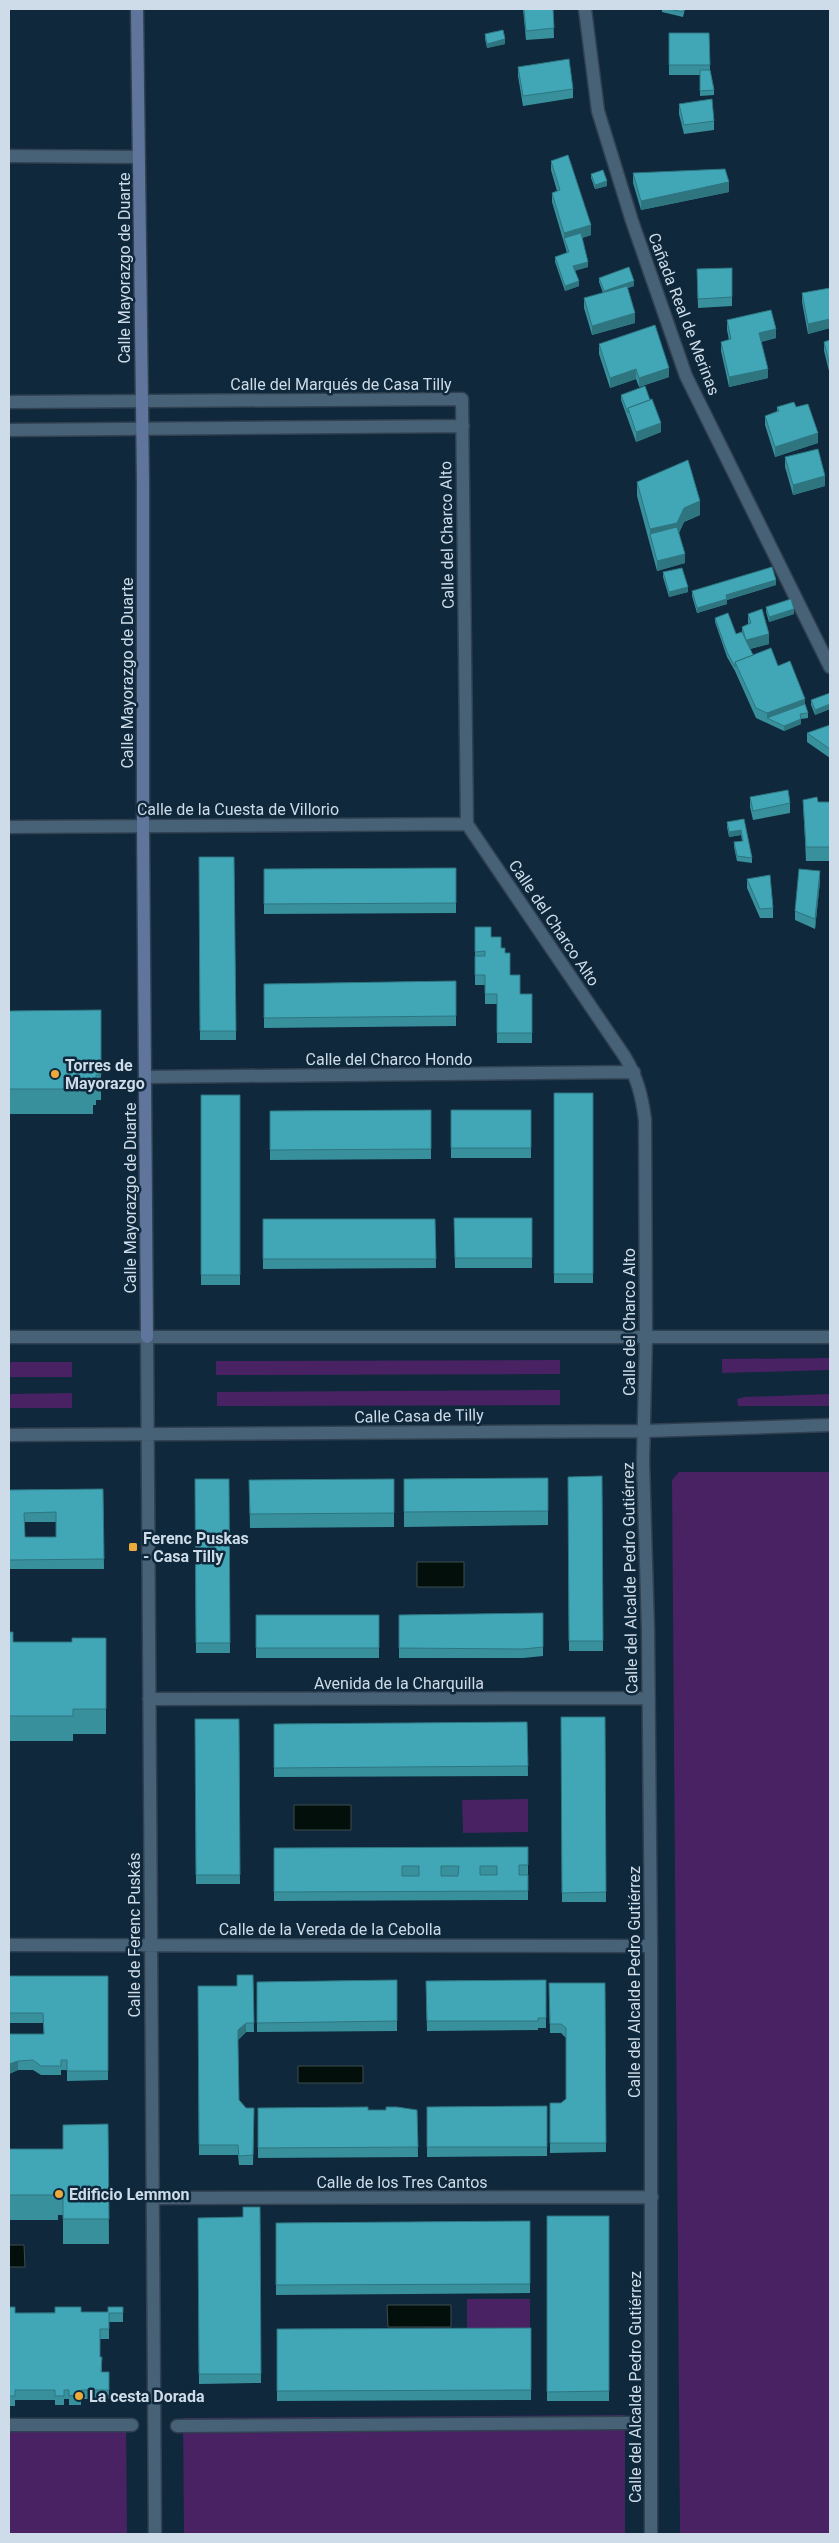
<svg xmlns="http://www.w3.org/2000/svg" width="839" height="2543" viewBox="0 0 839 2543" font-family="Roboto,sans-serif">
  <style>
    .green { fill: #492263 }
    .water { fill: #020f0b; stroke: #3f4c4d }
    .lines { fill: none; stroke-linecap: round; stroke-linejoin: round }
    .street-casing { stroke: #314151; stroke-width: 15 }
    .secondary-casing { stroke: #314151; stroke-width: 15 }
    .street { stroke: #476176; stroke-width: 12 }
    .secondary { stroke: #5f759c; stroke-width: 12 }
    .wall { fill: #38909d; fill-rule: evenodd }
    .shaded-wall { fill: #2e7580 }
    .building { fill: #41a7b7; stroke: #2e7580; fill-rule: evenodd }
    .poi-dot { fill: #ebaa39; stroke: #0f283b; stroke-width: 2 }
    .labels { text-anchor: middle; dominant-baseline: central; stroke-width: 5; stroke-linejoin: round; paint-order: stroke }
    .street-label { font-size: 16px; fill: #cddce8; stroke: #0f283b }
    .poi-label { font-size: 16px; font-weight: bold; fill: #cddce8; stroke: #0f283b; text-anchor: start }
  </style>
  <rect width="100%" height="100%" fill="#0f283b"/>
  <path class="green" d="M830 1358V1370L722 1373V1359Z
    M560 1360V1374L216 1375V1361Z
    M9 1362H72V1377H9Z
    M560 1390V1405L217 1406V1392Z
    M72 1393V1408H9V1394Z
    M830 1394V1406H738L737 1399 745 1397Z
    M679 1472H830V2534H680L672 1480Z
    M528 1799V1832L463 1833 462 1800Z
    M467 2299H530V2331H467Z
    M625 2415V2534H184L183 2418Z
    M9 2418H126L127 2534H9Z"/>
  <path class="water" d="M417 1562H464V1587H417Z
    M294 1805H351V1830H294Z
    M298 2066H363V2083H298Z
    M9 2245H24L25 2267H9Z
    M387 2305H451V2327H388Z"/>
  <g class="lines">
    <g class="street-casing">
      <path id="street" d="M585 9 598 111 632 221 686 376 830 667
        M9 156 139 157
        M9 402 462 399 467 824 625 1057C637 1077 642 1096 645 1120L646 1337 643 1461 648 1630 651 1946V2534
        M9 430 463 426
        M9 827 467 824
        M145 1077 634 1072
        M9 1337H830
        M147 1337 155 2534
        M9 1435 645 1431 830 1425
        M149 1699 649 1698
        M9 1945 651 1946
        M152 2198 652 2197
        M9 2425H132
        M177 2426 630 2423"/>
    </g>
    <g class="secondary-casing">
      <path id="secondary" d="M137 9 143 483V826L147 1337"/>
    </g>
    <use href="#street" class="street"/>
    <use href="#secondary" class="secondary"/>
  </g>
  <path class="wall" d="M523 9H553L554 38 526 40Z
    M662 9H685L683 17 662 12Z
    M669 33H709L710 70 714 90V95L700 96V75H669Z
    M485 34 505 44 487 48 485 39Z
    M518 67 573 89V98L523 106 518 76Z
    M679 104 714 121V130L684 134 679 114Z
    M551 161 591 235 582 238 588 267 574 271 579 286 565 291 555 262V257L567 253 552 202V193L557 191 551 170Z
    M633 173 729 192 641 210 633 183Z
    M591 174 607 186 595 189 591 178Z
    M732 268V306L698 308 697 269Z
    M599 278 634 286 627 288 635 323 592 335 584 308V298L603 293 599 282Z
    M830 288V328L808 334 802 302V293Z
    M727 320 776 338 761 342 768 378 729 387 721 351V342L729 340 727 330Z
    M830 340V375L824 351V342Z
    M599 344 669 377 639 387 636 379 610 388 599 354Z
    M621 395 650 400 661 432 636 442 621 400Z
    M777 407H796L818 443 775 457 765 425V416L777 411Z
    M785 457 825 486 793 495 785 467Z
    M637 482 700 515 684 522 679 533 685 563 657 571 637 496Z
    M829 521H830V535L829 531Z
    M663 572 688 592 669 597 663 577Z
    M776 585 727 600V604L697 613 692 596V591Z
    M766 607 794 614 769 622 766 612Z
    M748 614 769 644 750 649 753 655 778 666 805 704 808 713V718L801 719V724L784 731 756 718 735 671 727 657 715 622V618L736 634 742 632V627L748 624Z
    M830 693V709L815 715 811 705V700Z
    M830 725V758L807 742V733Z
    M750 797 790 803V813L753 820 750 807Z
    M803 800 818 802H830V861H806Z
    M744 819 752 858V863L737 861 734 847V842L742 841 741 835 729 837 727 827V822Z
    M199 857H234L236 1040H200Z
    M456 868V913L264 914V869Z
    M747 879 773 908V918H760L747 888Z
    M820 881 815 929 795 920V911Z
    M475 927 491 937 505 953 510 975 520 994H532V1043H497V1004H485V985H475Z
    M456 981V1026L264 1028V984Z
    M101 1010V1100H96V1105H93V1114H9V1011Z
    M554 1093H593V1283H554Z
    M201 1095H240V1285H201Z
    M431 1110V1159L270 1160V1111Z
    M451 1110H531V1158H451Z
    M454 1218H532V1268H455Z
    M263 1219H435L436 1268 263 1269Z
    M602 1476 603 1651H569L568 1477Z
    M548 1478V1525L404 1527V1479Z
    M195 1479H229L230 1653H196Z
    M394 1479V1527L250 1528 249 1480Z
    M103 1489 104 1569H9V1490ZM25 1522H56V1537H25Z
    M543 1613V1656L523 1658H399V1615Z
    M256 1615H379V1658H256Z
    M9 1632 13 1642H72L106 1638V1734H73V1741H9Z
    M561 1717H605L606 1902H562Z
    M195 1719H239L240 1884H196Z
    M527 1722 528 1776 274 1777V1724Z
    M528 1847V1900L274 1901V1848Z
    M253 1975 254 2032H246L238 2040 239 2100 246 2108H254L253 2165H239L238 2155H199L198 1986H237Z
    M9 1976H108V2080L67 2081V2070H61V2075H41L33 2070H18L9 2074V2034H44L43 2023H9Z
    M397 1980V2031L257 2032V1982Z
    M546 1980V2028H538V2030L427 2031 426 1981Z
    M549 1983H605L606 2152 550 2153V2103H561L566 2099V2038L561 2033H550Z
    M547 2106V2156L427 2157V2107Z
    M258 2108 368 2110H417L418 2157 258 2158Z
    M108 2124 109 2244H63V2215H58V2220H9V2149H63Z
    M260 2207 261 2383 199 2384 198 2218 243 2217Z
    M547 2216H609V2401H547Z
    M530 2221V2293L276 2295V2223Z
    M9 2307 15 2313 108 2312 123 2307V2322H109V2339H100V2357L102 2366V2372H109V2399H81V2405H69V2399H64V2405H55V2400H15V2406H9Z
    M531 2328V2400L277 2401V2329Z"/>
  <path class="shaded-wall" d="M505 39V44L487 48V44Z
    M607 181V186L595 189V185Z
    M729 182V192L641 210V201Z
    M591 225V235L566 243 564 238V233Z
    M588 262V267L573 271V266Z
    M579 281V286L565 291V286Z
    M634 281V286L604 296V291Z
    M635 313V323L592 335V326Z
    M830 319V328L808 334V324Z
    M776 329V338L759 342V333Z
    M669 368V377L639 387V378Z
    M636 369V379L610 388V378Z
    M768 369V378L729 387V377Z
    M661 423V432L636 442V432Z
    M818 433V443L775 457V447Z
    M825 476V486L793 495V485Z
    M700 501V515L684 522 677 537 650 534V529L684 508Z
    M685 554V563L657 571V561Z
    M776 580V585L727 600V604L697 613V608L726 595Z
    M688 587V592L669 597V592Z
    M794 609V614L769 622V617Z
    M769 634V644L746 650V640Z
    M805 699V709L767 718V723V713Z
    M830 704V709L815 715V710Z
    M801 719V724L784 731V726Z
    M741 830V835L729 837V832Z
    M820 871V881L815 929V919Z
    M246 2023V2032L238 2040V2030Z
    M18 2061V2070L9 2074V2064Z"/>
  <path class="building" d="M524 9H553L554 28 526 31Z
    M669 9H683V12Z
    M503 30 505 39 487 44 485 34Z
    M669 33H709L710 65H669Z
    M569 59 573 89 523 96 518 67Z
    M700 70H710L714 90 700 91Z
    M712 99 714 121 684 125 679 104Z
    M568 155 591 225 564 233 552 193 560 190 551 161Z
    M725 169 729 182 641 201 633 173Z
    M603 170 607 181 595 185 591 174Z
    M581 233 588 262 573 266 579 281 565 286 555 257 569 252 564 238Z
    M629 267 634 281 604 291 599 278Z
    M732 268V297L698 299 697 269Z
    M627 286 635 313 592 326 584 298Z
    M830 288V319L808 324 802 293Z
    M771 310 776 329 759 333 768 369 729 377 721 342 731 339 727 320Z
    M655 325 669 368 639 378 636 369 610 378 599 344Z
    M830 340V366L824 342Z
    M645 386 650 400 628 408V413L621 395Z
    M652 399 661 423 636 432 628 408Z
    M794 402 796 407 808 404 818 433 775 447 765 416 779 411 777 407Z
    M818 449 825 476 793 485 785 457Z
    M688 460 700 501 684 508 677 523 650 529 637 482Z
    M677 527 685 554 657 561 650 534Z
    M772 567 776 580 726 595 727 599 697 608 692 591Z
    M682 568 688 587 669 592 663 572Z
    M791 599 794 609 769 617 766 607Z
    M762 609 769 634 746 640 742 627 751 623 748 614Z
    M728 613 736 634 742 632 753 655 735 662V667L727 652 715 618Z
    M771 648 778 666 790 661 805 699 767 713 756 708 735 662Z
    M830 693V704L815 710 811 700Z
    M805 704 808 713 800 714 801 719 784 726 767 718Z
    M830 725V749L807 733Z
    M788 790 790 803 753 811 750 797Z
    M817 797 818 802H830V847H806L803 800Z
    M744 819 752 858 737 856 734 842 743 841 741 830 729 832 727 822Z
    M199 857H234L236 1031H200Z
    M456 868V903L264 904V869Z
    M799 869 820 871 815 919 795 911Z
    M770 875 773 908 760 909 747 879Z
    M475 927H491V937H501V948H505V953H510V975H520V994H532V1033H497V994H485V975H475V956H485V951L475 952Z
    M456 981V1016L264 1018V984Z
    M101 1010V1075H96V1080H92L93 1089H9V1011Z
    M554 1093H593V1274H554Z
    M201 1095H240V1275H201Z
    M431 1110V1149L270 1150V1111Z
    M451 1110H531V1148H451Z
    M454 1218H532V1258H455Z
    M263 1219H435L436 1259H263Z
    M602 1476 603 1641H569L568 1477Z
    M548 1478V1511L404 1512V1479Z
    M195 1479H229L230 1643H196Z
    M394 1479V1513L250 1514 249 1480Z
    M103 1489 104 1559 9 1560V1490ZM56 1512V1537H25L24 1513Z
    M543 1613V1647L523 1649 399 1648V1615Z
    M256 1615H379V1648H256Z
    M9 1632H13V1642H72V1638H106V1709H73V1716H9Z
    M561 1717H605L606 1892 562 1893Z
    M195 1719H239L240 1875H196Z
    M527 1722 528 1766 274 1768V1724Z
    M528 1847V1865H519V1875H528V1891L274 1892V1848ZM402 1866H419V1876H402ZM441 1866H459L458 1876H441ZM480 1866H497V1875H480Z
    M237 1975H253L254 2023H246L238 2030V2045L239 2100 246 2108H254L253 2155 239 2156 238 2145H199L198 1986H237Z
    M9 1976H108V2071H67V2060H61V2066H41L33 2060 18 2061 9 2064V2034H44L43 2013H9Z
    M397 1980V2021L257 2023V1982Z
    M546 1980V2018H538V2021H427L426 1981Z
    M549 1983H605L606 2143H550V2103H561L566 2099V2028L561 2024H550Z
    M547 2106V2147H427V2107Z
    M368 2107V2110H386V2107H397L417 2110 418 2147 258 2148V2108Z
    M108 2124 109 2219H63V2190H58V2195H9V2149H63V2125Z
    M243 2207H260L261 2374H199L198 2218 243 2217Z
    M547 2216H609V2391L547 2392Z
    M530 2221V2284L276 2285V2223Z
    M9 2307H15V2313H55V2307H81V2312H108V2307H123V2313H109V2329H100V2357H102L101 2372H109V2390H81V2395L69 2396V2390H64V2396H55V2390H15V2396H9Z
    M531 2328V2390L277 2391V2329Z"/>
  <g class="poi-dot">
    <circle cx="55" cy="1074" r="5"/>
    <rect x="128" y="1542" width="10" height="10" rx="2.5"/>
    <circle cx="59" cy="2194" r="5"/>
    <circle cx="79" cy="2396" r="5"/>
  </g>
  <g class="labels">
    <g class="street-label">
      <text transform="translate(124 268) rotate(-90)">Calle Mayorazgo de Duarte</text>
      <text transform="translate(684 314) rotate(69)">Cañada Real de Merinas</text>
      <text x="341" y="384">Calle del Marqués de Casa Tilly</text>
      <text transform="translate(447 535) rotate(-91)">Calle del Charco Alto</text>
      <text transform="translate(127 673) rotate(-90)">Calle Mayorazgo de Duarte</text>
      <text x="238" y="809">Calle de la Cuesta de Villorio</text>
      <text transform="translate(554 923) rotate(56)">Calle del Charco Alto</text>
      <text x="389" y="1059">Calle del Charco Hondo</text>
      <text transform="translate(130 1198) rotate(-90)">Calle Mayorazgo de Duarte</text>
      <text transform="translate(629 1322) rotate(-90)">Calle del Charco Alto</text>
      <text transform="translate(419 1416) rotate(-1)">Calle Casa de Tilly</text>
      <text transform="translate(630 1578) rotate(-91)">Calle del Alcalde Pedro Gutiérrez</text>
      <text x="399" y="1683">Avenida de la Charquilla</text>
      <text x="330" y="1929">Calle de la Vereda de la Cebolla</text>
      <text transform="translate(134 1935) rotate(-90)">Calle de Ferenc Puskás</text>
      <text transform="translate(634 1982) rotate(-90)">Calle del Alcalde Pedro Gutiérrez</text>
      <text x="402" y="2182">Calle de los Tres Cantos</text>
      <text transform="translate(635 2387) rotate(-90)">Calle del Alcalde Pedro Gutiérrez</text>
    </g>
    <g class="poi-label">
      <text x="65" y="1065">Torres de<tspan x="65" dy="18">Mayorazgo</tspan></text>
      <text x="143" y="1538">Ferenc Puskas<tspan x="143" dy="18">- Casa Tilly</tspan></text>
      <text x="69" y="2194">Edificio Lemmon</text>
      <text x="89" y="2396">La cesta Dorada</text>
    </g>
  </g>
  <rect width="839" height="2543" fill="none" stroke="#cddce8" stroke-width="20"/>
</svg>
